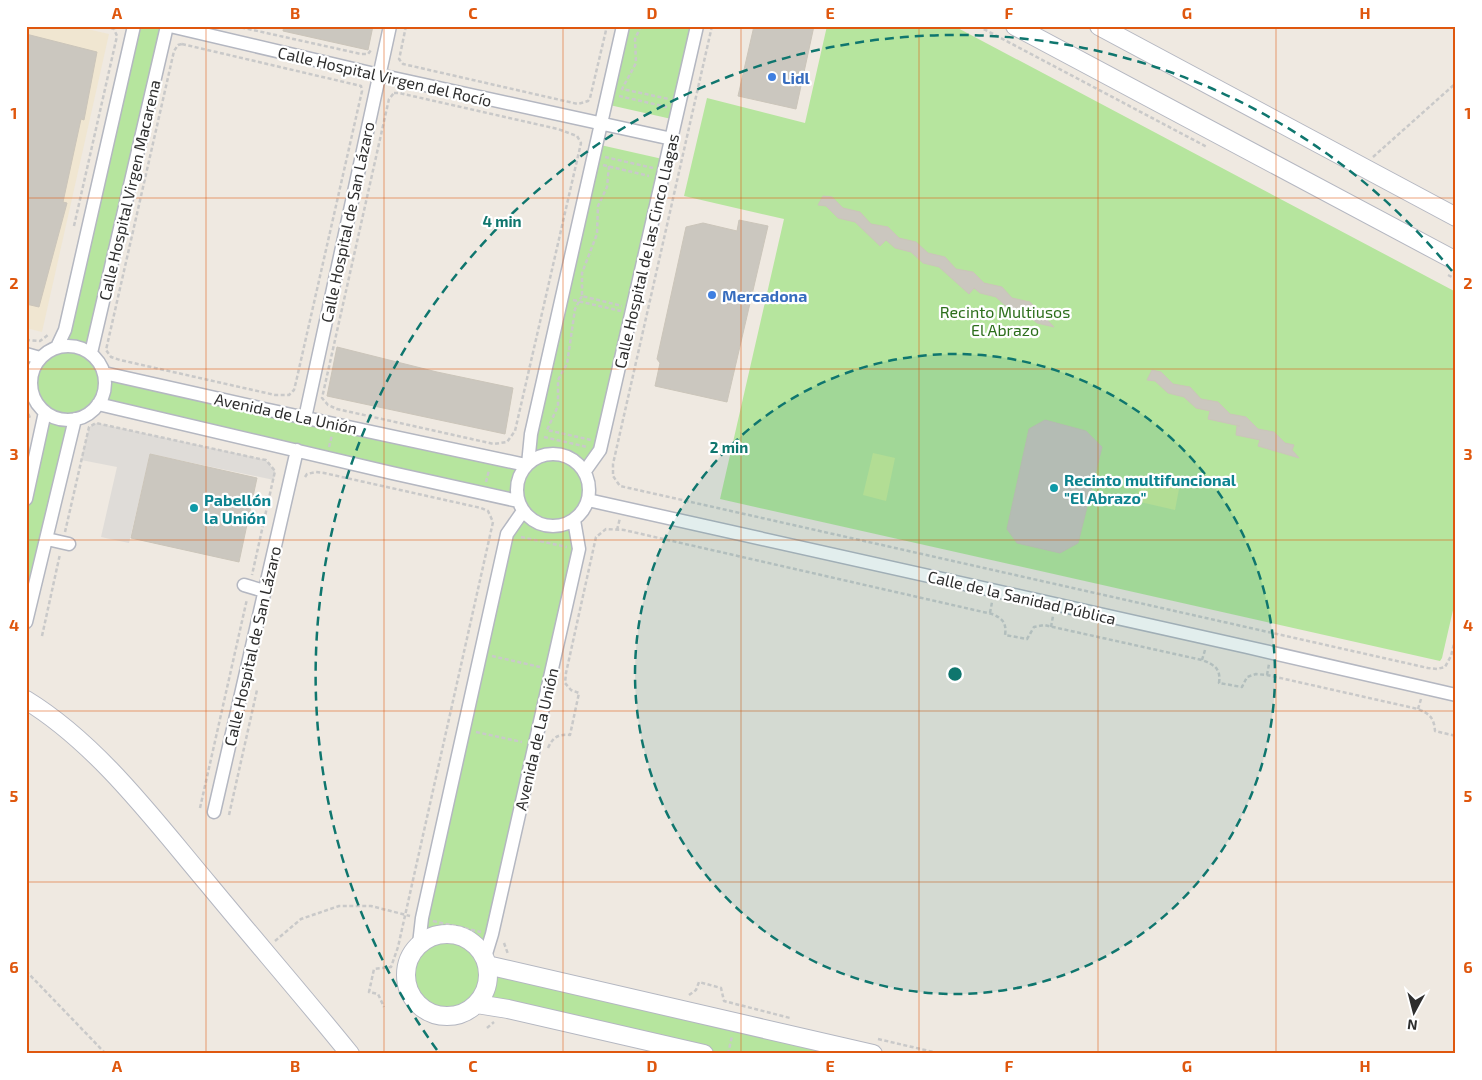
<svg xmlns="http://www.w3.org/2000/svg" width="1482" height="1080" viewBox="0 0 1482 1080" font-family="'Exo 2',sans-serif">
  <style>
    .education { fill: #f0e6d1 }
    .green { fill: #b6e59e }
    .pitch { fill: #c9ec9a }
    .plaza { fill: #dfdcd8 }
    .building { fill: #cbc7bf; stroke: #cbc5ba }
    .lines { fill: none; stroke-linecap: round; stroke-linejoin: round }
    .street-casing { stroke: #b4b7c1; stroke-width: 15 }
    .secondary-casing { stroke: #b4b7c1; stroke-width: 20 }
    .path { stroke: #c9c9c9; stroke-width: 2.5; stroke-dasharray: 4 2.5; stroke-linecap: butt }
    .street { stroke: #fff; stroke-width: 12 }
    .secondary { stroke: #fff; stroke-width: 18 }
    .grid { fill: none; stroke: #df570e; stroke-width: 1; stroke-opacity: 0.55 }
    .ring { fill: none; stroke: #0f766e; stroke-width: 2.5; stroke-dasharray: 9 6 }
    .shop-dot { fill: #3f7fe0; stroke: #fff; stroke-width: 2 }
    .culture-dot { fill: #0f9aa8; stroke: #fff; stroke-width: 2 }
    .labels { text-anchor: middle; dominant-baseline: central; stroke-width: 4.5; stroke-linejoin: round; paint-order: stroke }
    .street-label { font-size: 16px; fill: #2e2e2e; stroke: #fff }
    .shop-label { font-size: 16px; font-weight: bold; fill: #366cbe; stroke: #fff; text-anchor: start }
    .park-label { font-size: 16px; fill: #2c6e1b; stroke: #fff }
    .culture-label { font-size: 16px; font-weight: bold; fill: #0d838f; stroke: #fff; text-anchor: start }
    .centre { fill: #0f766e; stroke: #fff; stroke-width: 2.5 }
    .ring-label { font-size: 15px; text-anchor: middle; font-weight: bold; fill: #0f766e; stroke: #fff; stroke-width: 4.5; stroke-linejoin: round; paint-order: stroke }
    .neatline { fill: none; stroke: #df570e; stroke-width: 2 }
    .grid-label { font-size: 16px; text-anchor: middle; font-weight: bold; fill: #df570e }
  </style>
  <rect width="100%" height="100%" fill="#efe9e1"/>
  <path class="education" d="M26 26H74L109 34 42 332 26 328Z"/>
  <path class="green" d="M134 26H167L91 353 99 362 104 373 527 464 596 144 667 160 600 450 585 471C593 491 590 506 574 520L579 549 485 957 873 1054H704L474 1007C445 1026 403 1011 406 972 406 961 413 953 419 944L507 534 523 511 518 501 99 404 84 416 75 419 26 622V498L45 412 38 405 32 392 26 391V354L40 358 48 351 57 347Z
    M623 26H697L676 120 605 104Z
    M827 26H954L1456 292V597L1442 658 1440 661 720 499 784 219 684 196 707 98 805 123Z"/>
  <path class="pitch" d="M873 453 895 458 886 501 863 495Z
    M1141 480 1179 489 1175 510 1136 501Z"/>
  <path class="plaza" d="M96 423 266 460 275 471 274 480 150 454 129 543 101 537 117 467 81 460 89 427Z"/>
  <path class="building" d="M284 26H373L368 50 283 31Z
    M754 26H814L796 109 738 96Z
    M26 34 97 52 84 120 81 119 63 202 67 203 39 307 26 304Z
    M823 196 832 197 843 208 860 212 871 224 888 227 899 238 916 242 928 253 945 257 956 269 973 272 984 283 1002 287 1012 298 1030 302 1054 327 1037 323 1024 312 1008 308 996 297 980 293 974 288 969 294 939 267 923 263 911 252 895 248 886 240 880 246 855 222 838 218 826 206 818 205Z
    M739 220 768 226 727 402 655 386 660 363 657 359 686 227 703 223 737 231Z
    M337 347 437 372 513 388 505 434 327 396Z
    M1152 370 1161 372 1173 384 1190 387 1201 399 1218 402 1230 414 1246 417 1258 429 1274 432 1285 443 1294 445 1292 450 1299 458 1258 446 1260 440 1236 435 1237 426H1240L1208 419 1210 411 1196 408 1184 397 1168 393 1155 381 1147 380Z
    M1045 420 1086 431 1102 447 1078 543 1060 553 1017 543 1007 529 1029 429Z
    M150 454 257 478 239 562 131 538Z"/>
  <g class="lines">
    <g class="street-casing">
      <path id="street" d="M170 26 379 75 672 139
        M31 383a37 37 0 1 1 74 0a37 37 0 1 1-74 0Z
        M57 347 65 330 134 26
        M91 353 167 26
        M26 354 40 358
        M104 373 264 409 526 465
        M98 404 392 473 518 501
        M305 418 390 26
        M517 490a36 36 0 1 1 72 0a36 36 0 1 1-72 0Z
        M528 464 531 434 623 26
        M585 471 600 450 697 26
        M26 499 45 412
        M588 500 1247 647 1456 695
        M47 539 69 544
        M244 585 264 591
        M26 622 75 419
        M214 812 297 450
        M419 944 422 918 507 534 523 511
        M485 957 492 934 579 549 574 520"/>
    </g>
    <g class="secondary-casing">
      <path id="secondary" d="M1015 26 1456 261
        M1099 26 1456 217
        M26 700C98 744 155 821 209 885 256 942 304 997 350 1054
        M406 975a41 41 0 1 1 82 0a41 41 0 1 1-82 0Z
        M487 965 873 1054
        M477 1004 508 1009 704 1054"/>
    </g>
    <path class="path" d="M235 26 361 54H368L371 50
      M406 26 400 55 399 59 403 64 578 104 588 101 590 98 607 26
      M641 26 635 39 636 63 622 89 669 99
      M712 26 613 464V476L620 486 1428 668 1437 669 1445 667 1451 656 1456 636
      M978 26 1207 147
      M182 44 361 86 362 91 296 382 294 390 289 395H275L120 360 111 357 106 350 174 51 178 45Z
      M394 93H399L558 129 577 136 581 143 515 431 507 442 494 444 337 409 328 405 322 398 389 99Z
      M619 96 667 107
      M605 157 653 168
      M1373 157 1456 83
      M603 165 649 176
      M609 166 607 187 598 206 597 234 582 273V296L622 306
      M74 226 117 36 114 29 104 26
      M1448 275 1456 279
      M582 296 575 309 567 364 558 380V406L547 430 591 440
      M573 300 621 311
      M26 340 40 341 48 335
      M26 408 30 418
      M544 437 587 447
      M329 447 332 435
      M305 477 307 474 316 472 324 473 481 508 488 511 493 522 398 947 391 967 374 969 369 992 378 994 384 1007
      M486 482 489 470
      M617 530 620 518
      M65 532 89 427 96 423 260 459 266 460 275 471 252 575
      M521 537 567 547
      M990 613 992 602
      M1051 627 1053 616
      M42 636 60 554
      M492 656 540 667
      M1202 660 1205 650
      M1267 675 1269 664
      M1418 709 1421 699
      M476 732 522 742
      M548 748C553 737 558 734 570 735L579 693 571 690 565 683 566 673 596 537 606 529 624 530 992 614C1002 618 1007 623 1005 635L1027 639 1034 627 1044 625 1202 660C1215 665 1221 669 1219 683L1242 687 1247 677 1256 674 1267 675 1418 709C1430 714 1434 718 1435 731L1456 736
      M200 808 247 599
      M229 815 257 690
      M433 921 481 932
      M275 941 301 919 339 906H371L410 916
      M504 943 508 954
      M26 971 106 1054
      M689 995 696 990 699 982 721 988 724 1001 790 1018
      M487 1028 494 1022
      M878 1039 942 1054
      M728 1054 732 1036"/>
    <use href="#street" class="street"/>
    <use href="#secondary" class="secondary"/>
  </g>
  <path class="grid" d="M206 26V1054M384 26V1054M563 26V1054M741 26V1054M919 26V1054M1098 26V1054M1276 26V1054M26 198H1456M26 369H1456M26 540H1456M26 711H1456M26 882H1456"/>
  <circle cx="955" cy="674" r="320" fill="#0f766e" fill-opacity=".12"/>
  <g class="ring">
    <circle cx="955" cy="674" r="320"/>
    <path d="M437 1050A640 640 0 0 1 1452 271"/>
  </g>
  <g class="shop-dot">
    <circle cx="772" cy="77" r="5"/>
    <circle cx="712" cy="295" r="5"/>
  </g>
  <g class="culture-dot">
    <circle cx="1054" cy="488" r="5"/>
    <circle cx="194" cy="508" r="5"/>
  </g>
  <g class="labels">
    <g class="street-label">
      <text transform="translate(385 76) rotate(13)">Calle Hospital Virgen del Rocío</text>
      <text transform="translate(129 190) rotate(-77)">Calle Hospital Virgen Macarena</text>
      <text transform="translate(347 222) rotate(-78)">Calle Hospital de San Lázaro</text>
      <text transform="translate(646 251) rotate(-77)">Calle Hospital de las Cinco Llagas</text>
      <text transform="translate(286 413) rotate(12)">Avenida de La Unión</text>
      <text transform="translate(1022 597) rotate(13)">Calle de la Sanidad Pública</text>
      <text transform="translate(252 646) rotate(-77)">Calle Hospital de San Lázaro</text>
      <text transform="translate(536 739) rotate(-77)">Avenida de La Unión</text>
    </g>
    <g class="shop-label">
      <text x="782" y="77">Lidl</text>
      <text x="722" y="295">Mercadona</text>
    </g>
    <g class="park-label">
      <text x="1005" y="311">Recinto Multiusos<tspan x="1005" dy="18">El Abrazo</tspan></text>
    </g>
    <g class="culture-label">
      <text x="1064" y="479">Recinto multifuncional<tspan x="1064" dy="18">"El Abrazo"</tspan></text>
      <text x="204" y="499">Pabellón<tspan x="204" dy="18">la Unión</tspan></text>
    </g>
  </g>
  <circle cx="955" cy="674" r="8" class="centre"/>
  <g class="ring-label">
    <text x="502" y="227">4 min</text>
    <text x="729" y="453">2 min</text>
  </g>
  <rect width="1482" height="1080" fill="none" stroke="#ffffff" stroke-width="55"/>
  <g transform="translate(1414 1012) rotate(187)" stroke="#ffffff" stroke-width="4" paint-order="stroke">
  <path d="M0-4L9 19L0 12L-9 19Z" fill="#2e2e2e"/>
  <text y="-8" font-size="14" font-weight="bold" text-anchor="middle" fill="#2e2e2e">N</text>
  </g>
  <rect x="28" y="28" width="1426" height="1024" class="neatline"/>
  <g class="grid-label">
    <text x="117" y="19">A</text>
    <text x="295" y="19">B</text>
    <text x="473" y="19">C</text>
    <text x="652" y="19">D</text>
    <text x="830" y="19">E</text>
    <text x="1009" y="19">F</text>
    <text x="1187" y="19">G</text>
    <text x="1365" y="19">H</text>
    <text x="14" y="119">1</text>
    <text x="1468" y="119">1</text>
    <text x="14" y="289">2</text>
    <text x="1468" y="289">2</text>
    <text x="14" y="460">3</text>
    <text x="1468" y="460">3</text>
    <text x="14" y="631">4</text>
    <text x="1468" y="631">4</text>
    <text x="14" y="802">5</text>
    <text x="1468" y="802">5</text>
    <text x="14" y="973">6</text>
    <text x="1468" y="973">6</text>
    <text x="117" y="1072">A</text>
    <text x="295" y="1072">B</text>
    <text x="473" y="1072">C</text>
    <text x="652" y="1072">D</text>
    <text x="830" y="1072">E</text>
    <text x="1009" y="1072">F</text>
    <text x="1187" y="1072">G</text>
    <text x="1365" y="1072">H</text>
  </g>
</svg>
